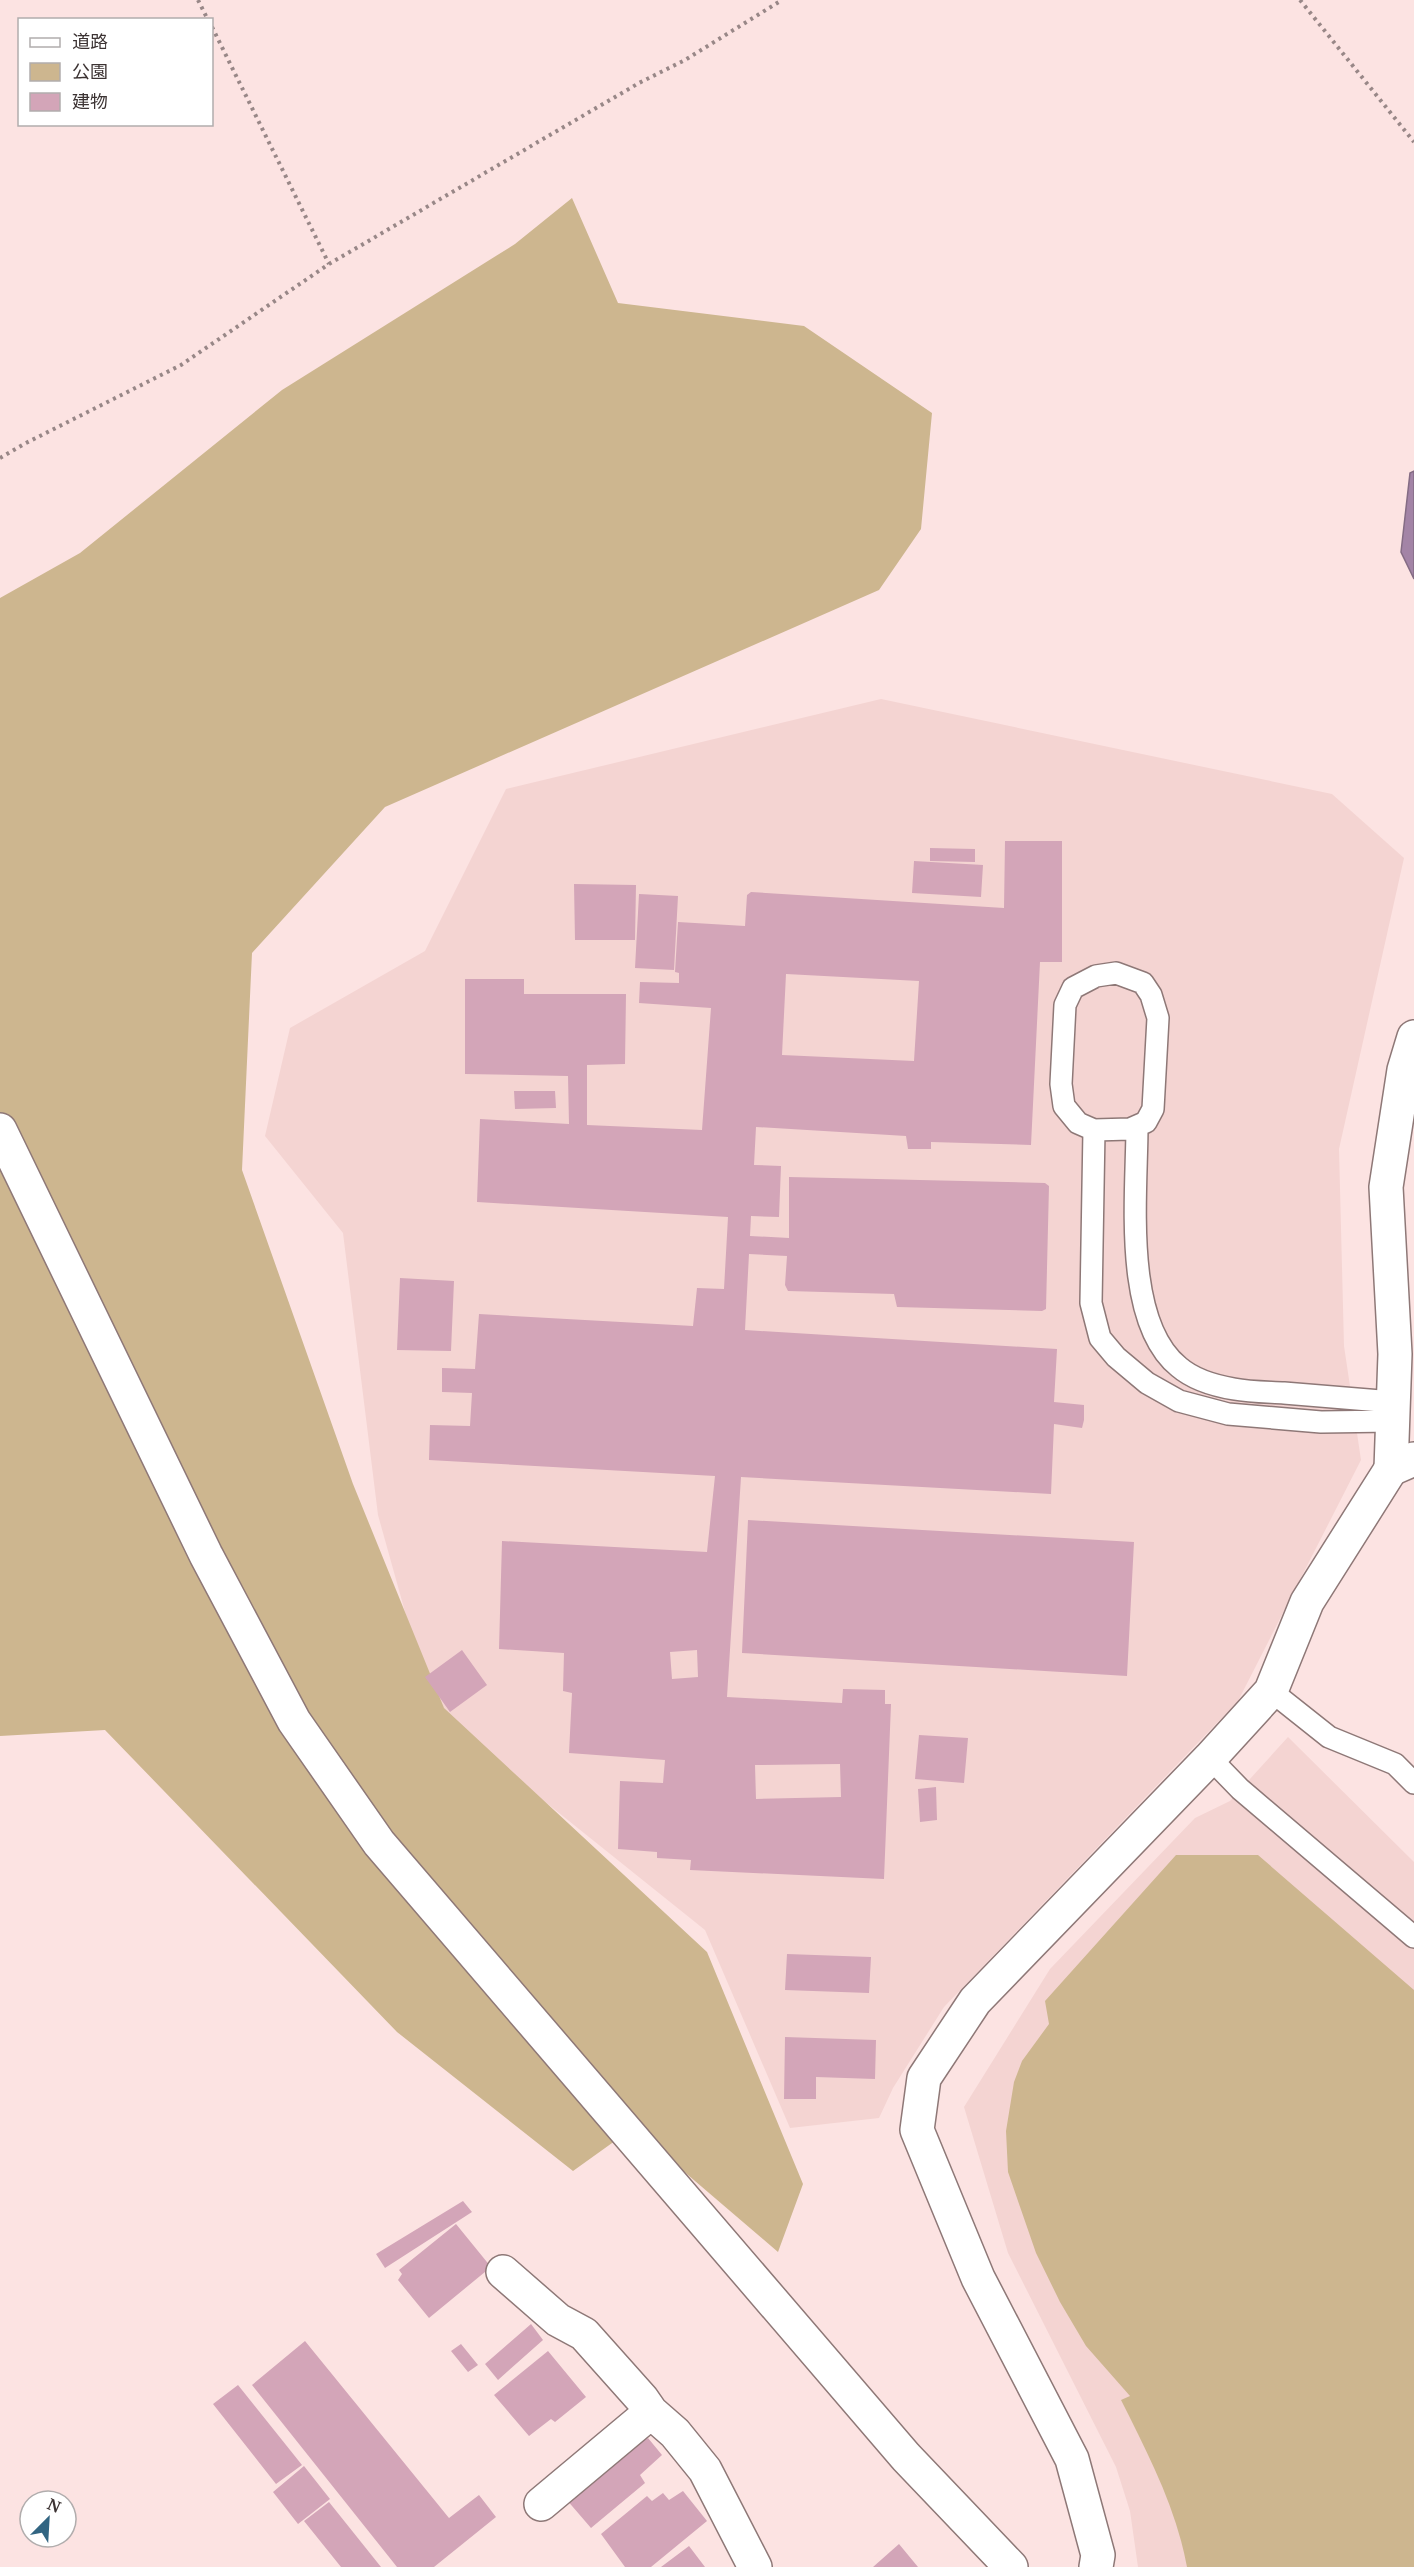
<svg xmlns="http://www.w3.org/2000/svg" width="1414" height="2567" viewBox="0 0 1414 2567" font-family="'Noto Serif','Noto Sans JP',serif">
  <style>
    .built { fill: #f4d4d2 }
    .green { fill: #cdb68f }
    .water { fill: #a384a6; stroke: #846c84; stroke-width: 1.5 }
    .building { fill: #d3a5b8; fill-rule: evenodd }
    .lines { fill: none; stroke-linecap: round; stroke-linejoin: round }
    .service-casing { stroke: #8e7877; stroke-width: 24 }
    .minor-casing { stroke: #8e7877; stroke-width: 36 }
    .tertiary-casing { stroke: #8e7877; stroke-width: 36 }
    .path { stroke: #988787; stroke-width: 4; stroke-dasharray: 3 4.5; stroke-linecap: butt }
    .service { stroke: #fff; stroke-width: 21 }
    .minor { stroke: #fff; stroke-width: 33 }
    .tertiary { stroke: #fff; stroke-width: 33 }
  </style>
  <rect width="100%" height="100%" fill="#fce3e2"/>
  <path class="built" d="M881 699 1332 794 1404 858 1339 1149 1344 1346 1361 1460 1238 1701 944 2007 893 2088 879 2118 790 2128 705 1930 433 1712 378 1515 343 1233 265 1136 290 1028 425 951 506 789Z
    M1288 1737 1414 1862V2567H1138L1130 2511 1116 2467 1008 2253 964 2107 1050 1969 1195 1818 1230 1801Z"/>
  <path class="green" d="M572 198 618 303 804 326 932 413 921 529 879 590 385 807 252 953 242 1170 353 1484 444 1708 707 1952 803 2184 778 2252 633 2128 573 2171 397 2032 105 1730 0 1736V598L80 553 282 390 515 244Z
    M1176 1855H1258L1414 1990V2567H1187C1176 2507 1148 2454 1121 2400L1130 2396 1086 2346 1060 2302 1036 2253 1008 2172 1006 2131 1014 2082 1022 2061 1049 2024 1045 2001Z"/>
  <path class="water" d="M1414 471V579L1401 552 1410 473Z"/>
  <path class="building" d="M1005 841H1062V962H1040L1031 1145 931 1142V1149H908L906 1136 756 1127 754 1165 781 1166 779 1217 751 1216 750 1236 789 1238V1177L1045 1183 1049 1186 1046 1309 1042 1311 897 1307 894 1294 788 1291 785 1285 787 1256 749 1254 745 1330 1057 1349 1054 1402 1084 1405V1420L1082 1428 1054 1424 1051 1494 741 1477 727 1697 842 1703 843 1689 885 1690V1704H891L884 1879 690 1870 691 1860 657 1858V1852L618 1849 620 1781 663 1783 665 1760 569 1753 572 1693 563 1691 564 1653 499 1649 502 1541 707 1552 715 1476 429 1460 430 1425 470 1426 472 1393 442 1392V1368L475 1369 479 1314 693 1326 697 1288 724 1289 728 1217 477 1202 480 1119 569 1124 568 1076 465 1074V979H524V994H626L625 1064 587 1065V1125L702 1130 711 1008 639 1003 640 982 679 983V973L675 972 678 922 745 926 747 895 751 892 1004 908ZM786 974 919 981 914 1061 782 1055ZM697 1650 698 1677 672 1679 670 1652ZM840 1764 841 1797 756 1799 755 1765Z
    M930 848 975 849V862L930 861Z
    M914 861 983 865 981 897 912 893Z
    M574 884 636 885 635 940H575Z
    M639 894 678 896 674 970 635 968Z
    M514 1091H555L556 1108 515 1109Z
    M400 1278 454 1281 451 1351 397 1350Z
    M748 1520 1134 1542 1127 1676 742 1653Z
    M462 1650 487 1685 450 1712 425 1677Z
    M919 1735 968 1738 964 1783 915 1779Z
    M936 1787 937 1820 920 1822 918 1789Z
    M787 1954 871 1957 869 1993 785 1990Z
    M785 2037 876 2040 875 2079 816 2077V2099H784Z
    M463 2201 472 2212 385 2268 376 2254Z
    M456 2224 491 2267 429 2318 398 2280 402 2274 399 2270Z
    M531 2324 543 2340 498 2380 485 2364Z
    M305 2341 449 2518 479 2495 496 2517 434 2567H397L252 2385Z
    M461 2344 478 2365 468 2372 451 2351Z
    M548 2351 586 2397 555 2422 551 2419 529 2436 494 2395Z
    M238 2385 302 2465 276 2484 213 2404Z
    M648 2438 662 2455 640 2475 645 2483 591 2528 566 2499 638 2440 641 2442Z
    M304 2466 330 2499 298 2524 273 2492Z
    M683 2491 707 2521 651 2567H625L601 2534 647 2496 652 2501 663 2493 669 2500Z
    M329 2502 381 2567H341L304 2521Z
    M899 2544 918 2567H873Z
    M689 2546 705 2567H661Z"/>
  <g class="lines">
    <g class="service-casing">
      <path id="service" d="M1137 1126C1137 1193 1122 1321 1179 1367 1193 1379 1216 1386 1234 1389 1250 1392 1267 1392 1284 1393 1320 1396 1357 1399 1393 1402
        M1094 1130 1130 1129 1146 1122 1153 1109 1158 1018 1151 995 1143 983 1116 973 1096 976 1073 988 1065 1005 1061 1084 1064 1106 1078 1123 1094 1130 1091 1303 1100 1338 1116 1357 1147 1383 1179 1401 1228 1414 1321 1422 1393 1421
        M1271 1691 1329 1737 1395 1764 1414 1783
        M1210 1758 1240 1789 1414 1937"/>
    </g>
    <g class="minor-casing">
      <path id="minor" d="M1414 1037 1404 1070 1386 1187 1395 1354 1391 1469 1414 1459
        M0 1130 206 1555 294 1721 379 1843 906 2457 1011 2567
        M503 2272 558 2320 584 2334 642 2399 651 2412 675 2433 705 2470 755 2567
        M541 2504 651 2412"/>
    </g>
    <g class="tertiary-casing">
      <path id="tertiary" d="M1096 2567 1098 2555 1072 2459 978 2278 917 2130 924 2078 975 2001 1210 1758 1271 1691 1307 1602 1391 1469"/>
    </g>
    <path class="path" d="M198 0 208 20
      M1300 0 1414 142
      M212 27 329 264
      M0 458 24 444 181 365 329 264 639 83 685 60 782 0"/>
    <use href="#service" class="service"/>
    <use href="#minor" class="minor"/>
    <use href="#tertiary" class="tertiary"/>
  </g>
  <rect x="18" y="18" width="195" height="108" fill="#ffffff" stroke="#b1adad" stroke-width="1.5"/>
  <rect x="30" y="38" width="30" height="9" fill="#ffffff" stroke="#b1adad" stroke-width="1.5"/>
  <text x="72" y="48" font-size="18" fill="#3c3333">道路</text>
  <rect x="30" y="63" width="30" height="18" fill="#cdb68f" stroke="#b1adad" stroke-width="1.5"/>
  <text x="72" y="78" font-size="18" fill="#3c3333">公園</text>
  <rect x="30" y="93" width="30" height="18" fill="#d3a5b8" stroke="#b1adad" stroke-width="1.5"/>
  <text x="72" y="108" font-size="18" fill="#3c3333">建物</text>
  <g transform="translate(48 2519) rotate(24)"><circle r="28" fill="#ffffff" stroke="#b1adad" stroke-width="1.5"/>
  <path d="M0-4.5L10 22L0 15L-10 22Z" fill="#326582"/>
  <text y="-9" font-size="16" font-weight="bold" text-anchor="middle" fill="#3c3333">N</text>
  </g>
</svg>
